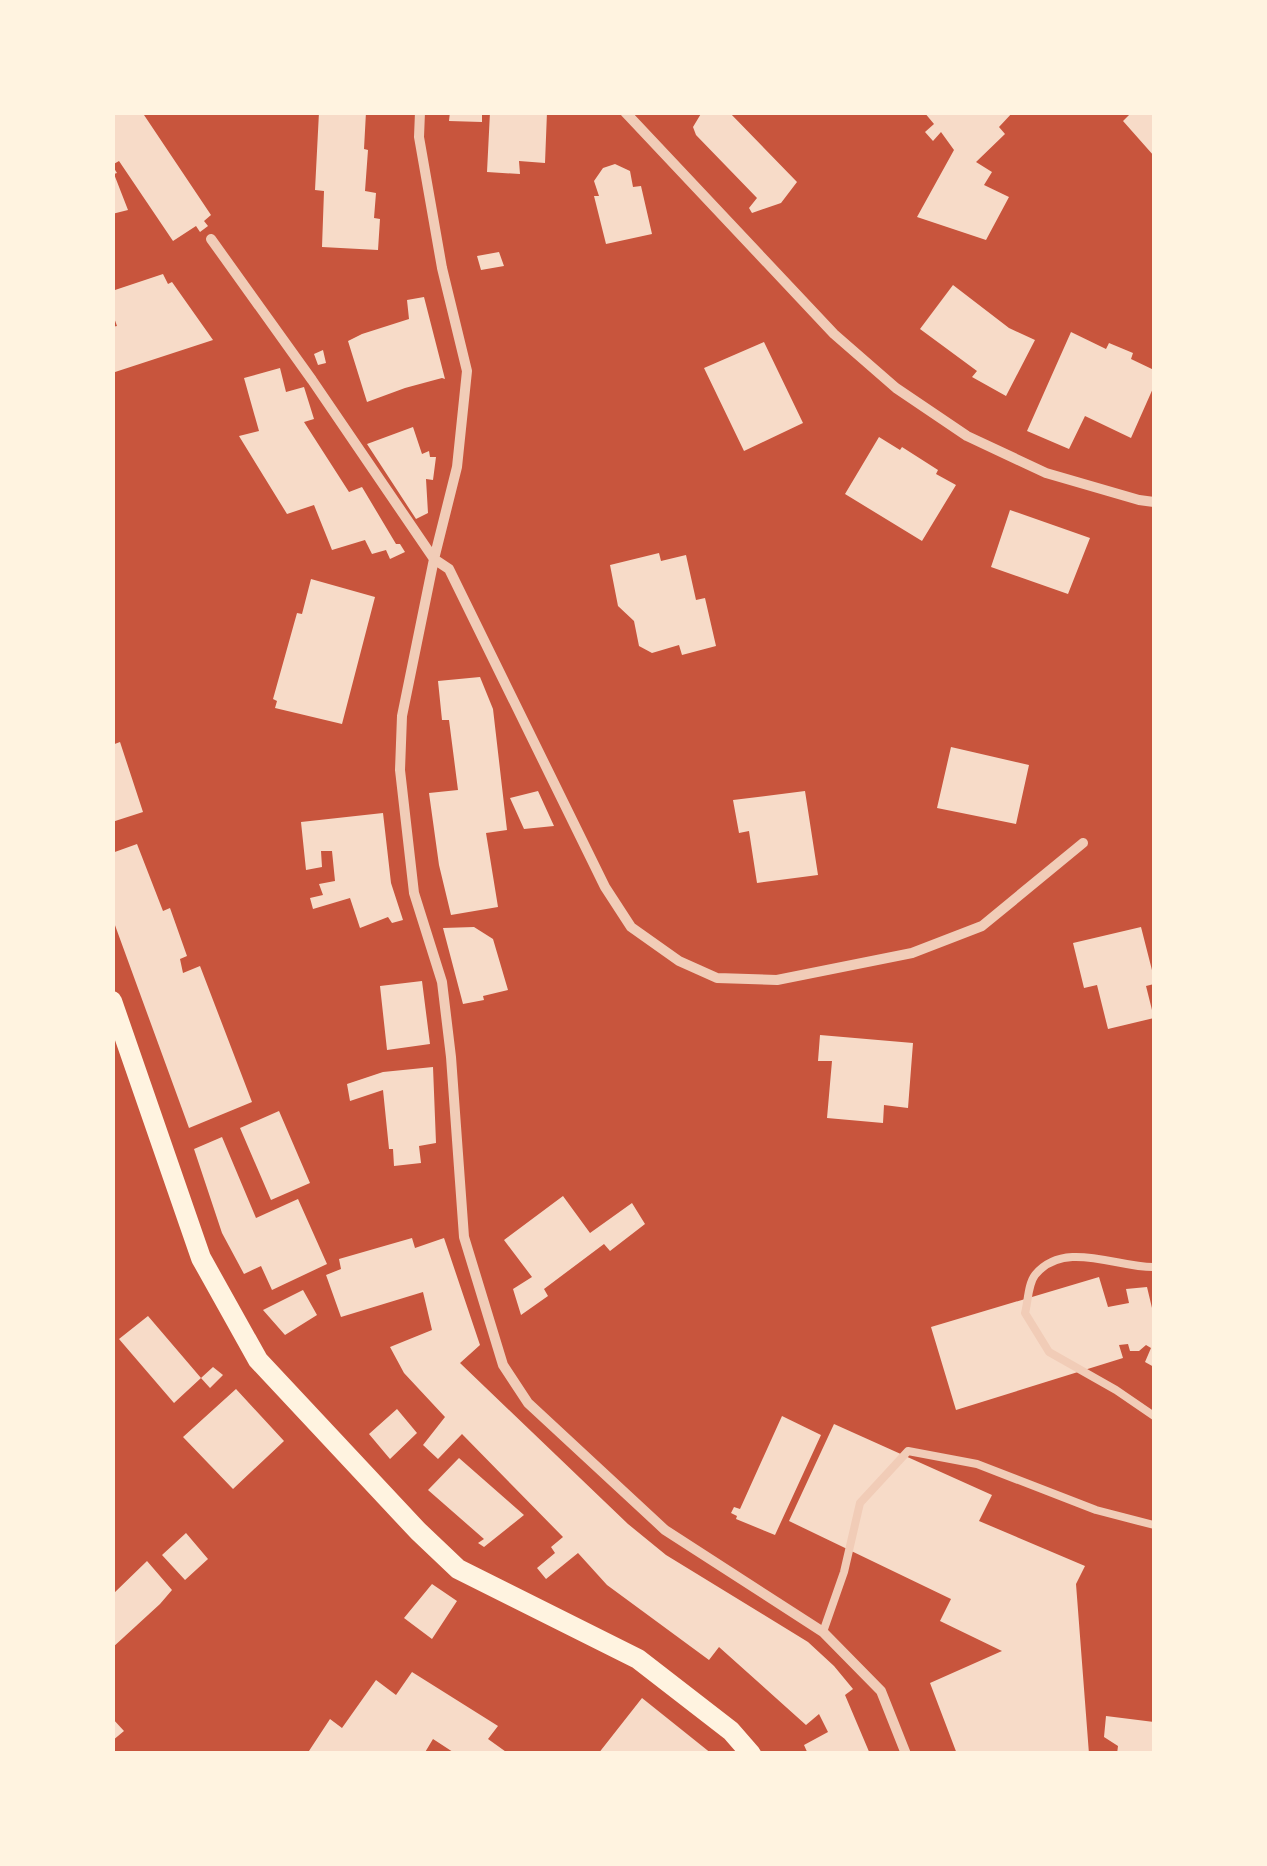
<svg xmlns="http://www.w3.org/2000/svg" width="1267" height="1866" viewBox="0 0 1267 1866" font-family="'IBM Plex Sans',sans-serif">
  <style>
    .building { fill: #f7dbc8 }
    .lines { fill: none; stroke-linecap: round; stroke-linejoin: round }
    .service { stroke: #f1ccb7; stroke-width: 8 }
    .minor { stroke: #f1ccb7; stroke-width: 10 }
    .secondary { stroke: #fff3e0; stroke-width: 20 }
  </style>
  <rect width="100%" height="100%" fill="#c8553d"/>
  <path class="building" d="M112 112H142L211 215 204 221 208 226 200 232 196 226 173 241 119 161 112 165Z
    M319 112H366L364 149 368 150 365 191 376 193 374 218 380 219 378 250 322 247 324 191 315 190Z
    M450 112H482V122L449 121Z
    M490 112H547L545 163 519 161 520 174 487 172Z
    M702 112H729L797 182 781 203 752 213 749 208 757 198 696 135 693 127Z
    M924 112H1013L999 127 1005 134 976 162 992 172 984 185 1009 197 986 240 917 217 954 150 941 132 933 141 925 132 934 124Z
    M1132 112H1154V156L1123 121Z
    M615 164 630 171 633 187 641 186 652 234 606 244 594 196H599L594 181 603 168Z
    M112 165 117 173 114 174 128 210 112 214Z
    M499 252 504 266 481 270 477 256Z
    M163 274 168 284 172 282 213 340 112 373V327L117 326 112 312V291Z
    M953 285 1009 328 1035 340 1006 396 972 377 977 371 920 329Z
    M424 297 445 379 442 378 405 388 367 402 348 341 362 334 409 319 407 300Z
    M1071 332 1106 349 1109 343 1133 353 1131 359 1154 370V386L1131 438 1085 416 1069 449 1027 431Z
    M764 342 803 423 744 451 704 368Z
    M323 350 326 363 318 365 314 354Z
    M280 368 286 392 304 387 314 419 304 422 349 492 362 487 396 544H400L405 552 390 559 386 550 372 554 365 540 332 550 314 505 287 514 239 436 259 431 244 378Z
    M413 427 422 454 429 451 430 457H436L433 480 426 479 428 513 416 519 367 444Z
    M879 437 900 450 902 447 938 470 936 474 956 485 922 541 845 494Z
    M1010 510 1090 538 1068 594 991 567Z
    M659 553 661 561 686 555 696 600 705 598 716 646 682 655 679 645 652 653 639 646 634 621 618 606 610 565Z
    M311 579 375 597 342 724 275 708 277 701 273 699 297 613 302 614Z
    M480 677 493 709 507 830 486 833 498 907 451 915 439 865 429 793 458 790 449 720H442L438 681Z
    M120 742 143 812 112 822V745Z
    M951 747 1029 765 1016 824 937 808Z
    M538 791 554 826 524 829 510 798Z
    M805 791 818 875 757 883 749 831 739 833 733 800Z
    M383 813 391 883 403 920 392 923 388 917 360 928 350 898 313 909 310 898 323 895 319 884 335 881 332 851H321L322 867 306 870 301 822Z
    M137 844 163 911 170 908 187 956 180 959 183 973 200 966 252 1102 189 1128 112 917V853Z
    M474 927 493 939 508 990 483 996 484 1000 463 1004 443 928Z
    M1141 927 1154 978V984L1146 986 1154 1018 1108 1029 1097 985 1084 988 1073 943Z
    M422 981 430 1044 387 1050 380 986Z
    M820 1035 913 1043 908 1108 884 1105 883 1123 827 1118 832 1061H818Z
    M433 1067 436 1143 419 1146 421 1163 394 1166 393 1149H389L383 1090 350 1101 347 1084 383 1072Z
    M279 1111 310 1183 271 1200 240 1128Z
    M222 1137 256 1218 298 1199 327 1264 272 1290 261 1266 244 1274 222 1233 194 1149Z
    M563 1196 590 1233 632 1203 645 1224 610 1251 604 1244 544 1289 548 1296 521 1315 513 1289 532 1277 504 1240Z
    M412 1238 415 1248 444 1238 480 1345 460 1363 628 1524 666 1555 808 1642 834 1666 853 1689 845 1695 870 1754H808L804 1745 828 1732 819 1714 806 1725 719 1647 709 1660 607 1585 578 1553 546 1579 537 1568 555 1553 551 1547 563 1537 462 1434 438 1459 423 1445 445 1417 404 1373 390 1347 432 1330 423 1292 341 1317 326 1275 341 1269 339 1259Z
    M1099 1277 1108 1307 1129 1303 1126 1289 1147 1287 1152 1308 1154 1309V1367L1145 1362 1151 1348 1146 1345 1139 1351H1130L1128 1344 1119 1345 1123 1358 956 1410 931 1327Z
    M303 1290 317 1315 285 1335 263 1310Z
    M148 1316 201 1378 174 1403 119 1339Z
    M213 1367 223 1375 210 1388 201 1378Z
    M236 1389 284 1441 233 1489 183 1437Z
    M397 1409 417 1433 390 1459 369 1434Z
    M782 1416 821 1435 775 1535 736 1519 737 1516 731 1513 734 1507 740 1509Z
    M834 1424 992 1495 979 1521 1085 1566 1076 1584 1089 1754H957L930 1683 1002 1651 940 1621 951 1599 789 1521Z
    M459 1458 524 1515 484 1547 478 1543 484 1539 428 1490Z
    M186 1533 208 1559 185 1580 162 1555Z
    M147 1561 172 1590 160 1604 112 1648V1595Z
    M432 1584 457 1601 432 1639 404 1618Z
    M412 1672 498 1726 488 1739 509 1754H456L433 1739 424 1754H307L330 1719 342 1728 376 1680 396 1695Z
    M642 1698 712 1754H598Z
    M1106 1716 1154 1722V1754H1117L1118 1746 1104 1737Z
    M112 1718 124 1731 112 1741Z"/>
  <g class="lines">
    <path class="service" d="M1154 1267C1118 1268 1064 1239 1035 1275 1028 1284 1028 1302 1025 1313L1049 1352 1116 1390 1154 1416
      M823 1632 844 1572 860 1503 908 1451 977 1464 1096 1510 1154 1525"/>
    <path class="minor" d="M420 112 419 137 442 268 467 371 457 467 434 559 402 716 400 770 414 893 442 982 451 1057 464 1237 503 1365 528 1403 665 1530 823 1632 881 1691 906 1754
      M625 112 834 334 896 388 967 436 1046 473 1139 500 1154 502
      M211 239 312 380 434 559 449 569 605 887 631 927 679 961 717 978 777 980 912 953 982 926 1083 843"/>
    <path class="secondary" d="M112 1001 201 1258 258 1360 418 1531 458 1569 638 1659 731 1731 751 1754"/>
  </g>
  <rect width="1267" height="1866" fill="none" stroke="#fff3e0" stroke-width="230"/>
</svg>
